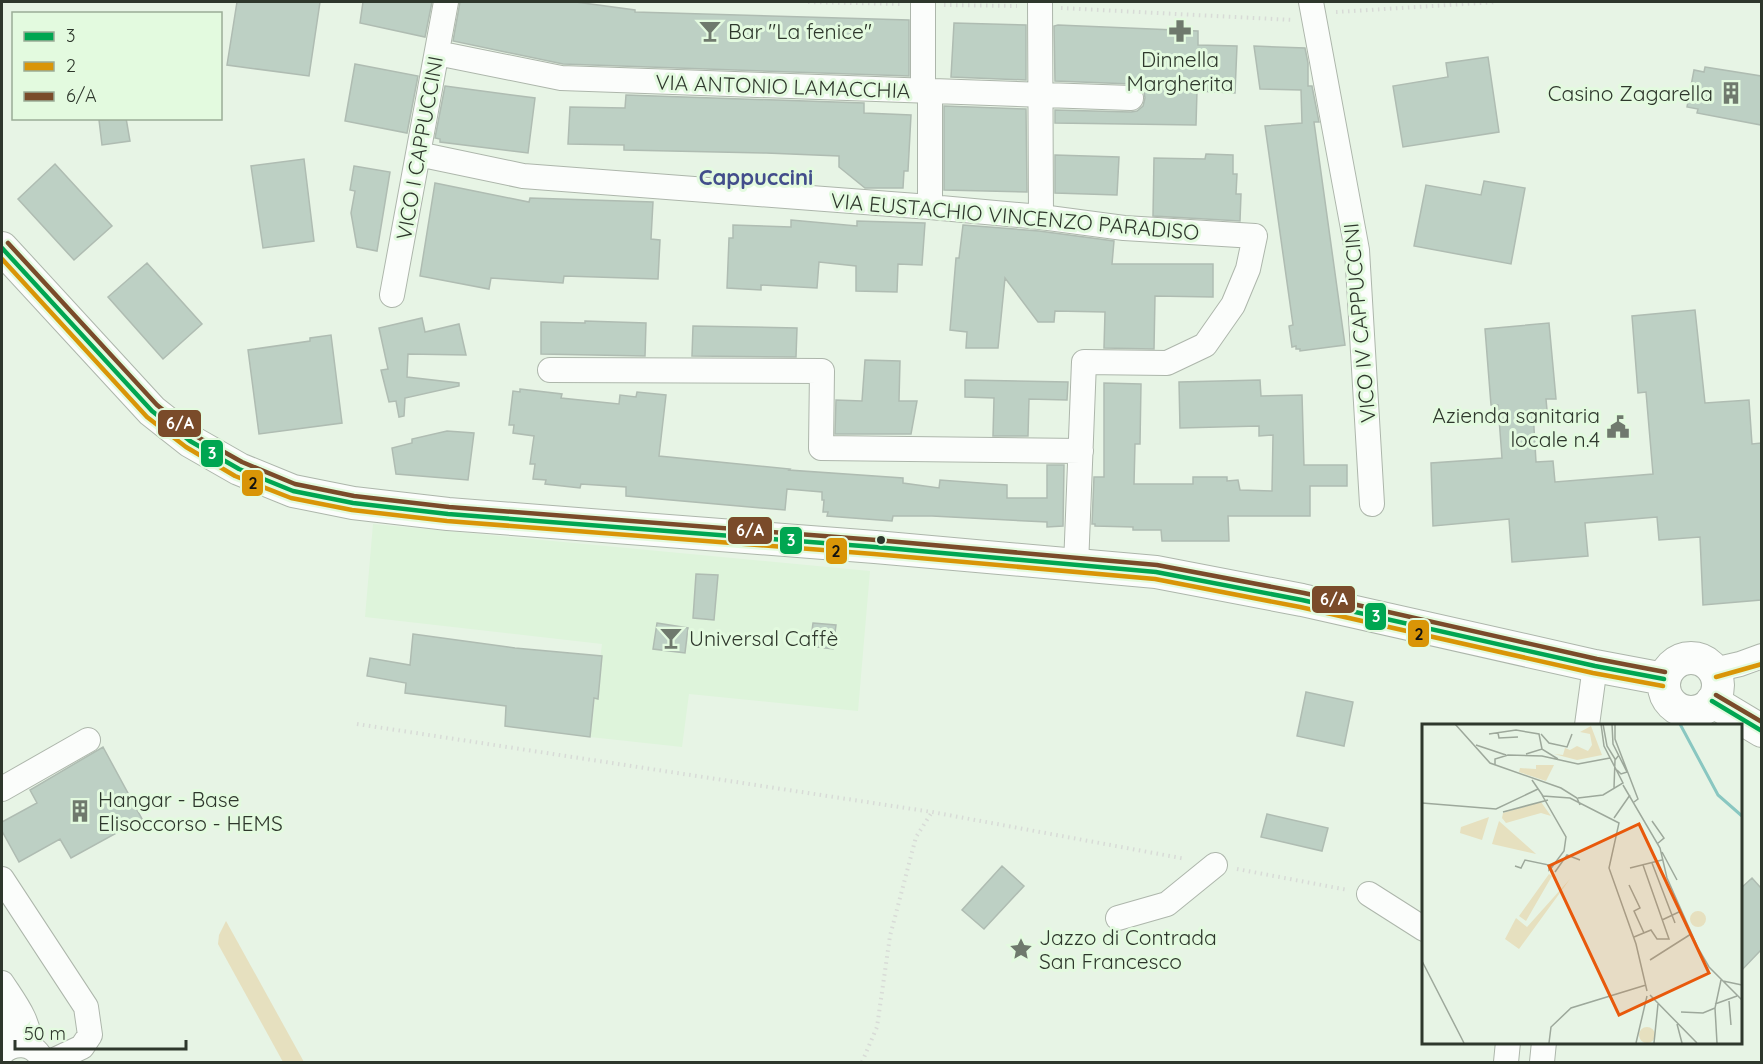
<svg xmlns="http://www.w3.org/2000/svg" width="1763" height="1064" viewBox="0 0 1763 1064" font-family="Quicksand,sans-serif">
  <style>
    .built { fill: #def4db }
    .green { fill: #e6e0bf }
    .building { fill: #bdd0c4; stroke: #afbcb2; stroke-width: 1.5 }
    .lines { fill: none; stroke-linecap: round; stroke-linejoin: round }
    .minor-casing { stroke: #adb6ab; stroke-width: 26 }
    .major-casing { stroke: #adb6ab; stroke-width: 34 }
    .path { stroke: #d8dbd7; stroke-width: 4; stroke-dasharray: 1.5 4.5; stroke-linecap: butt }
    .minor { stroke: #fbfdfb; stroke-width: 24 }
    .major { stroke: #fbfdfb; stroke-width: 32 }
    .bus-1-casing { stroke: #e3fadf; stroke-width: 9 }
    .bus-2-casing { stroke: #e3fadf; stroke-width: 9 }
    .bus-3-casing { stroke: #e3fadf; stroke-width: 9 }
    .bus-1 { stroke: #00a651; stroke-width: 4.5 }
    .bus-2 { stroke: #d99507; stroke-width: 4.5 }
    .bus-3 { stroke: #7a4b2a; stroke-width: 4.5 }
    .bus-dot { fill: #2e372c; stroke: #e3fadf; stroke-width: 2 }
    .labels { text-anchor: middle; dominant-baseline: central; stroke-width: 6; stroke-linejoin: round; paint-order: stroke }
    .poi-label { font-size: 21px; fill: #2e372c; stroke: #e3fadf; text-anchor: start }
    .street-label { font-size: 21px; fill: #2e372c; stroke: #e3fadf }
    .neighbourhood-label { font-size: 22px; font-weight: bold; fill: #424e8b; stroke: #e3fadf }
    .inset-river { fill: none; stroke: #89c7c1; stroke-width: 3 }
    .inset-road { fill: none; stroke: #9da89b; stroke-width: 1.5 }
    .view { fill: #e8590c; fill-opacity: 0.15; stroke: #e8590c; stroke-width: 3 }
    .inset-edge { fill: none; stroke: #2e372c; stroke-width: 3 }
    .line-badge { stroke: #e3fadf; stroke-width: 2 }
    .badge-label { font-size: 16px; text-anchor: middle; font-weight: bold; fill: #fff }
    .pale-badge-label { font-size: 16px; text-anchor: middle; font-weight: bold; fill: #111 }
  </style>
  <rect width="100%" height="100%" fill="#e7f4e5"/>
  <path class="built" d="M373 524 870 571 858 711 689 694 682 747 590 737 602 644 365 617Z"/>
  <path class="green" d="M226 921 304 1062H283L218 944 219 935Z"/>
  <path class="building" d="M237 2H320L309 76 227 65Z
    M363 2H432L425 37 360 23Z
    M460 2H576L635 10V12L909 20V76L563 64 453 41Z
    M954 23 1026 25V80L951 77Z
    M1058 25 1198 31V45L1237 46 1235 93 1197 91 1196 125 1055 123V110L1131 112 1137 111 1143 106 1145 98 1144 92 1139 86 1132 84 1055 81 1054 26Z
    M1254 46 1305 48 1308 63V86H1312L1319 122H1314L1345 345 1300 351V349H1296V346L1292 347 1289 326 1293 325 1265 126 1302 123 1301 90 1260 89Z
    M1488 57 1499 132 1403 147 1393 86 1448 77 1446 63Z
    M355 64 418 76 407 133 345 121Z
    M1705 67 1761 76V125L1697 113 1698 109 1687 107 1694 70 1704 72Z
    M445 86 535 98 528 153 440 142V139L435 138Z
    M626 95 864 103V113L911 115 908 171H904L903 188H865L839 167V156L766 153 624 150V145L568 144 570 107 625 108Z
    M944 106 1026 109 1027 192 944 190Z
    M126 118 130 141 102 145 99 120Z
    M1206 154 1233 155V174H1237L1236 194H1241L1240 221 1153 216 1154 158 1205 159Z
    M1055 155 1119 157 1117 195 1055 193Z
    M304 159 314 241 263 248 251 166Z
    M55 164 112 226 74 260 18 199Z
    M354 166 390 172 377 251 357 247 351 213 355 191 350 190Z
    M1484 181 1525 188 1511 264 1414 246 1426 185 1481 195Z
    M435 183 529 202 530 198 653 202 651 239 660 240 658 279 564 276 563 283 491 278 489 289 420 276Z
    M791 220 857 226V221L925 223 922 265 898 264 897 292 856 291V266L819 262 817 288 761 285V290L727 288 729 238H733V225L791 227Z
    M963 225 1039 231 1114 241 1112 264H1213V297L1155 296 1154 349 1104 348 1105 312 1055 311 1054 322H1038L1005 278 998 348H966L967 332 950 330 956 258H959Z
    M147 263 202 324 163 359 108 297Z
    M1695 310 1705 403 1749 400 1752 444 1761 443V600L1703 605 1700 537 1659 540 1657 517 1585 523 1588 556 1512 562 1509 519 1433 526 1431 463 1502 458 1498 405H1491L1485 329 1549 323 1556 399H1546L1547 410 1533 411 1536 462 1553 461 1555 482 1653 474 1646 392 1638 393 1632 316Z
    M422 318 425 332 459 324 466 355 408 354 407 377 459 383V386L405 398 404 416 399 417 396 401 389 402 381 370 388 369 379 328Z
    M585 321 646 323 645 356 541 354V322L585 323Z
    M693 326 797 328 796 357 692 356Z
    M331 335 342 423 259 434 248 350 310 341V338Z
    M865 360 900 361 899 401H917L911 434H835L836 400 862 401Z
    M965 380 1068 382 1067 400 1029 399 1028 436H993L994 398 965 397Z
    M1260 380 1261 396 1302 395 1304 465H1347V486H1310V516H1228L1229 541H1162L1161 530H1133V527L1095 526V524H1092L1094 477H1104V383L1141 384 1140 444H1135L1134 484H1193V477H1227V481L1238 480 1240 490 1272 491 1273 435 1259 436V426L1180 428 1179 382Z
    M520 389 562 394 561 398 619 404 620 395 636 397 637 392 666 395 659 456 790 469 789 470 903 478V483L939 488 940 480 1007 485V498H1047V465H1064L1063 526 1047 527V522L932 516H893L892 521 827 516 828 512H823L824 500H822V492L787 489 785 510 626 496V487L581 484 580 488 545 484 546 480 533 479 535 464H530L534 436 513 433 514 425H509L513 391 520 392Z
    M447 431 474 433 468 480 396 474 392 448 412 443V439Z
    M696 574 718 575 714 620 693 618Z
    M657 623 688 628 685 653 653 649Z
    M813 623 836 625 833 649 810 646Z
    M413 634 515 648 602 656 598 699 594 698 590 737 505 726 506 706 405 693 406 683 367 676 370 658 410 665Z
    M1306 692 1353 702 1344 746 1297 736Z
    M103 747 142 819 71 858 60 839 19 862 2 831V822L37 803 30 790Z
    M1267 814 1328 828 1322 851 1261 837Z
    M1002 866 1024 886 984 929 962 910Z
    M1752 878 1761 888V950L1740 972V889Z"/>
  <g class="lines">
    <g class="minor-casing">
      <path id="minor" d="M1040 2 1041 217
        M1311 2 1357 250 1372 504
        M437 53 561 78 1131 98
        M923 91V2
        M418 154 523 176 930 207 1041 217 1124 228 1255 236 1248 269 1233 305 1205 345 1167 363 1084 362 1076 566
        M930 207V91
        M392 295 446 2
        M550 370 822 371 821 448 1081 451
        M1714 670 1740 664 1762 656
        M1587 725 1595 666
        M2 789 88 740
        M2 879 86 1007 90 1035 82 1047 50 1062
        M1369 894 1424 929
        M1118 918 1167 904 1215 865
        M2 983C15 1003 30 1021 30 1047
        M2 1008 6 1048
        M2 1053C13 1042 33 1042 41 1058
        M1506 1062 1508 1042
        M1542 1062 1544 1042"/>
    </g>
    <g class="major-casing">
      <path id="major" d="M2 248 152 411 190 441 239 469 293 491 353 503 448 514 875 547 1156 572 1302 600 1595 666 1664 679
        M1664 685a27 27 0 1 1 54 0a27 27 0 1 1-54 0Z
        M1712 701 1762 731"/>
    </g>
    <path class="path" d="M808 2 900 4
      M944 5 1017 6
      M1061 8 1293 20
      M1336 12 1497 2
      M357 724 932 812 1186 859
      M1237 869 1348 890
      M862 1062 877 1027 890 936 916 837 932 812"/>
    <use href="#minor" class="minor"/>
    <use href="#major" class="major"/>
    <g class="bus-1-casing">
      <path id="bus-1" d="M2 248 152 411 190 441 239 469 293 491 353 503 448 514 875 547 1156 572 1302 600 1595 666 1664 679
        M1712 701 1762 731"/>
    </g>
    <g class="bus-2-casing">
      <path id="bus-2" d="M2 259 147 417 186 447 235 476 291 498 352 510 447 521 874 554 1155 579 1300 607 1593 673 1663 686
        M1716 677 1762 664"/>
    </g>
    <g class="bus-3-casing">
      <path id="bus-3" d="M8 243 157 405 194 435 242 462 295 484 354 496 449 507 876 540 1157 565 1304 593 1597 659 1665 672
        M1716 695 1762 722"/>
    </g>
    <use href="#bus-1" class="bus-1"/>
    <use href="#bus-2" class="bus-2"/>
    <use href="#bus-3" class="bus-3"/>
  </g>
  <defs>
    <g id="bar-bare" transform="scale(1.8)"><path d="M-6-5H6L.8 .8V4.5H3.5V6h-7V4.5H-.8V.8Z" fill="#6f796d" stroke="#e3fadf" stroke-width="2.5" paint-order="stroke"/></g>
    <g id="pharmacy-bare" transform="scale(1.8)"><path d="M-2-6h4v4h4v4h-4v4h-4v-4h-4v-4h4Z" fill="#6f796d" stroke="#e3fadf" stroke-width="2.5" paint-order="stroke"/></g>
    <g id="building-bare" transform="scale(1.8)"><path d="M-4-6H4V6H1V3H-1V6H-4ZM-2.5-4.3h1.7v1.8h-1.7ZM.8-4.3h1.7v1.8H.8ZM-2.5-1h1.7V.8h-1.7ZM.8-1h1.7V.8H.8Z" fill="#6f796d" stroke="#e3fadf" stroke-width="2.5" paint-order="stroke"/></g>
    <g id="civic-bare" transform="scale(1.8)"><path d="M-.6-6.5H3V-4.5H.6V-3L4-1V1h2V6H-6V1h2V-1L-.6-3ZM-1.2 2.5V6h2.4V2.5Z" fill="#6f796d" stroke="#e3fadf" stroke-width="2.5" paint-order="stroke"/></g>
    <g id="sight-bare" transform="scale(1.8)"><path d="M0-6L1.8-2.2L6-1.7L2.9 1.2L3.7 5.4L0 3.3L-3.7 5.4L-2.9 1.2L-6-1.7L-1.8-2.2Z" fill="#6f796d" stroke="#e3fadf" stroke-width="2.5" paint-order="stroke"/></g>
  </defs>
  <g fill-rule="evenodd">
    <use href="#bar-bare" x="710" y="31"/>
    <use href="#pharmacy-bare" x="1180" y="31"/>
    <use href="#building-bare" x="1731" y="93"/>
    <use href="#civic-bare" x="1618" y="427"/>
    <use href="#bar-bare" x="671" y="638"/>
    <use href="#building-bare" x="80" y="811"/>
    <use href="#sight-bare" x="1021" y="949"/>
  </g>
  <circle class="bus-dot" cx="881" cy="540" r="5"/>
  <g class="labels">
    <g class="poi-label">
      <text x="728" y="31">Bar "La fenice"</text>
      <text x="1180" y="59" text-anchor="middle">Dinnella<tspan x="1180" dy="24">Margherita</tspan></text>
      <text x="1713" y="93" text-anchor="end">Casino Zagarella</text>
      <text x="1600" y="415" text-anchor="end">Azienda sanitaria<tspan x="1600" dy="24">locale n.4</tspan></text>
      <text x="689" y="638">Universal Caffè</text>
      <text x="98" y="799">Hangar - Base<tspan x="98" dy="24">Elisoccorso - HEMS</tspan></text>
      <text x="1039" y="937">Jazzo di Contrada<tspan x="1039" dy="24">San Francesco</tspan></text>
    </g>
    <g class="street-label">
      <text transform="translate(783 86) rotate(2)">VIA ANTONIO LAMACCHIA</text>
      <text transform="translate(419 148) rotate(-80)">VICO I CAPPUCCINI</text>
      <text transform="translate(1015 216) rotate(5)">VIA EUSTACHIO VINCENZO PARADISO</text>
      <text transform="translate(1359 323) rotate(-95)">VICO IV CAPPUCCINI</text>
    </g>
    <g class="neighbourhood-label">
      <text x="756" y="177">Cappuccini</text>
    </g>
  </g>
  <g transform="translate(1422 724)">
    <rect width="320" height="320" fill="#e7f4e5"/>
    <path d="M169 2 180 31 155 36 132 30 141 31 143 24 148 26 155 22 166 27 170 21 168 10 158 8ZM114 41H132L124 57 97 48 98 44 114 45ZM119 78 129 92 119 89 84 99 80 94 81 89ZM67 93 60 116 38 109 39 103ZM77 97 113 129 114 130 70 120ZM127 150 130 152 104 197 97 192ZM148 155 97 225 83 215 94 194 105 203ZM268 195a8 8 0 1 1 16 0a8 8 0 1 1-16 0ZM217 311a8 8 0 1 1 16 0a8 8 0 1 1-16 0Z" fill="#e6e0bf"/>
    <path class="inset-river" d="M258 0 296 71 320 92"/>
    <path class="inset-road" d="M33 0 68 39 139 64 155 74 158 81M181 0 185 22 193 35M190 0 191 20 205 48 199 50 195 46M193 0V15L216 75 212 78M76 9 77 14 96 13M67 10 94 6 117 10 120 25M119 10 127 19 145 23 150 10M54 21 84 31M104 30 120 25 136 35M73 41V35L86 31 120 32 156 40 188 34M110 56 121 72 148 74 197 99 187 144 214 220 225 267M201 61 238 124 245 154 276 224 287 243 320 276M192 64 193 36 197 31M120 71 144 113 142 127 130 143M156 74 181 71 201 59 182 22 179 0M0 79 74 85 116 65M81 88 126 76M192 94 208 71M230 97 242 114 235 120M240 128 255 156M230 139 253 199M93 142 99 144 103 136 127 141V146L130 143 127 141M208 144 240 136M133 148 145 131 158 136M207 161 218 184 212 187 222 209M240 196 259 187M212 213 229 206 235 215H247L221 141M228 236 269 210M0 237 42 319M301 257 320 261M228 271 275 319M307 277 309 301M293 280 315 272M259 288 281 289 293 284M255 300 260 319M127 319 129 303 149 284 224 261M214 319 225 272M232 319 236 280M295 319 293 284 299 256"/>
    <path class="view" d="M217 100 287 249 197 291 127 142Z"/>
    <rect width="320" height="320" class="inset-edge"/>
  </g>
  <g class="line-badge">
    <rect x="157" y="409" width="45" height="29" rx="6" fill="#7a4b2a"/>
    <rect x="200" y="439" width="24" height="29" rx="6" fill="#00a651"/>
    <rect x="241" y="469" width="23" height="28" rx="6" fill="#d99507"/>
    <rect x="727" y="516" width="46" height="29" rx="6" fill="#7a4b2a"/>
    <rect x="779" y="526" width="24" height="29" rx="6" fill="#00a651"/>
    <rect x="825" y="537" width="23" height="28" rx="6" fill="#d99507"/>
    <rect x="1311" y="585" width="45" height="29" rx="6" fill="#7a4b2a"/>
    <rect x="1364" y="602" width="23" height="29" rx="6" fill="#00a651"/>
    <rect x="1407" y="619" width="23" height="29" rx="6" fill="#d99507"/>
  </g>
  <g class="badge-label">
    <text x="180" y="429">6/A</text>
    <text x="212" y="459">3</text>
    <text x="750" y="536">6/A</text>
    <text x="791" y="546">3</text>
    <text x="1334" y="605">6/A</text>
    <text x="1376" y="622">3</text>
  </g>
  <g class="pale-badge-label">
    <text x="253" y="489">2</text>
    <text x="836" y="557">2</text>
    <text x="1419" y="640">2</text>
  </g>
  <rect width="1763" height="1064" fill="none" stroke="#2e372c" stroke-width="6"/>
  <rect x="12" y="12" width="210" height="108" fill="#e3fadf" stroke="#9bac97" stroke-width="1.5"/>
  <rect x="24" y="32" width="30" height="9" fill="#00a651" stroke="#9bac97" stroke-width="1.5"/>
  <text x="66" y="42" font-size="18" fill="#2e372c">3</text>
  <rect x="24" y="62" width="30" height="9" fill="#d99507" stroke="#9bac97" stroke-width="1.5"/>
  <text x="66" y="72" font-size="18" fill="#2e372c">2</text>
  <rect x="24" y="92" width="30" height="9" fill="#7a4b2a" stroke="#9bac97" stroke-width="1.5"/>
  <text x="66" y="102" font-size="18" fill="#2e372c">6/A</text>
  <path d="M15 1040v9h171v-9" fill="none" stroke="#2e372c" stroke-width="3"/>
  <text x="24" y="1040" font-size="18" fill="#2e372c" stroke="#e3fadf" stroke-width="4.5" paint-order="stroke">50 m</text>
</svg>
